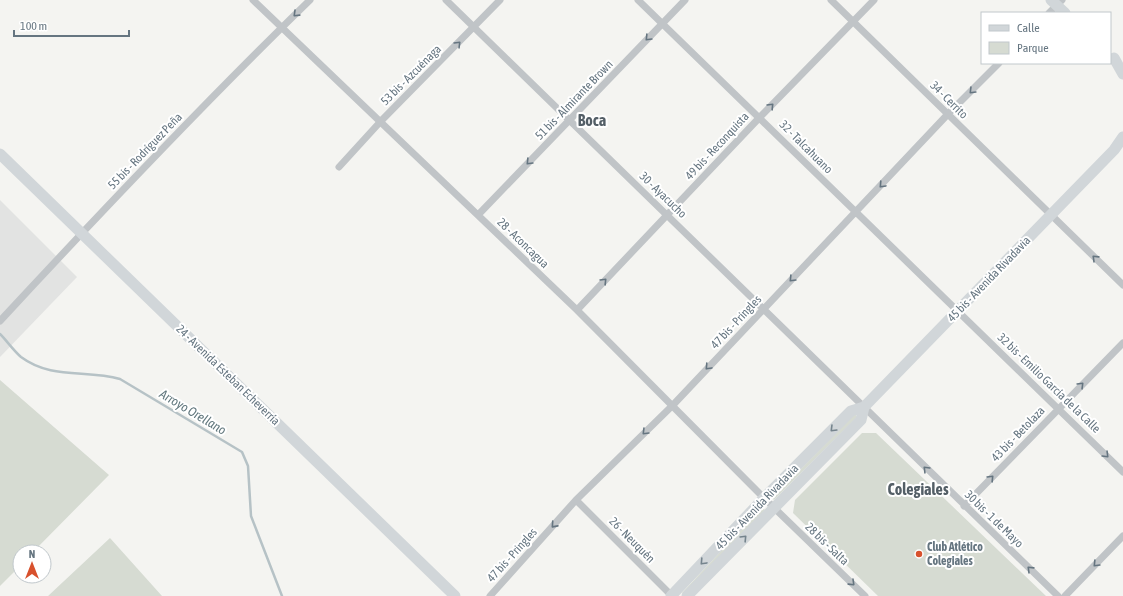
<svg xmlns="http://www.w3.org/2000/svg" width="1123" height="596" viewBox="0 0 1123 596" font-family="'Asap Condensed',sans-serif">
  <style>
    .built { fill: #e2e3e2 }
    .green { fill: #d6dbd2 }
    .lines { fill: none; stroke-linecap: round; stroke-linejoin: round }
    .stream { stroke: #b6c2c6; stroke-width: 2.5 }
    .minor { stroke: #c0c4c7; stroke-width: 7 }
    .secondary { stroke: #d1d6d9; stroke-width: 11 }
    .oneway { stroke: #657580 }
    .oneway2 { stroke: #75848d }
    .poi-dot { fill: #d8512d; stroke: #fff; stroke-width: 1.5 }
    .labels { text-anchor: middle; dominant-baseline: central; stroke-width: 4; stroke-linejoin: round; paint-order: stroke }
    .street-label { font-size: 12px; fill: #657580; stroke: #fff }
    .poi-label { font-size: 12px; font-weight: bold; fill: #657580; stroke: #fff; text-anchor: start }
    .water-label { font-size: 13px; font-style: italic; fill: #61777d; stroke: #fff }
    .district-label { font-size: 16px; font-weight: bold; fill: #535e66; stroke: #fff }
  </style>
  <rect width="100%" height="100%" fill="#f4f4f1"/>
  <path class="built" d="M0 200 77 277 0 357Z"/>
  <path class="green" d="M0 380 109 475 33 552H20V566L0 586Z
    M855 414 857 417 774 500 772 498Z
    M862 433H876L1046 596H878L793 513 795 500Z
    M762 507 765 510 684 595 682 593Z
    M110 538 162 596H48Z"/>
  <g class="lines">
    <path class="stream" d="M0 334C7 341 13 350 21 357 52 380 86 369 120 379L242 452 248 466 251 516 282 596"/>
    <path class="minor" d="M253 0 577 310 764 498 865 596
      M446 0 1058 596
      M638 0 1123 472
      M831 0 1123 285
      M1049 13 1062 0
      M339 167 381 121 500 0
      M478 215 685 0
      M577 310 760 117 874 0
      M0 321C101 212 203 104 310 0
      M576 500 672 596
      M964 506 1123 343
      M490 596 576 500 673 405 948 114 999 63
      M1065 596 1123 536"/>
    <path class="secondary" d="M1051 0 1065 13
      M1114 58 1123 74
      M0 154 455 596
      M671 596 764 498 851 411 864 407
      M687 596 861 420 864 407 1114 150 1123 137"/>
  </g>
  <defs><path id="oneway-chevron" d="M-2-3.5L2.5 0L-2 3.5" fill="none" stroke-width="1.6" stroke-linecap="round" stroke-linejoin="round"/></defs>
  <g class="oneway">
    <use href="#oneway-chevron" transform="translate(296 14) rotate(136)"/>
    <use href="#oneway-chevron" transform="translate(648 38) rotate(134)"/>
    <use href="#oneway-chevron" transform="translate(458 44) rotate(-45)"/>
    <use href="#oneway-chevron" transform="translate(972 91) rotate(135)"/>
    <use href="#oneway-chevron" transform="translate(771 106) rotate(-46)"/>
    <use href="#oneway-chevron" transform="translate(529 162) rotate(134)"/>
    <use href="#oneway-chevron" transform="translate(882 185) rotate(133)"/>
    <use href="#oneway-chevron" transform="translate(1095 258) rotate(-136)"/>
    <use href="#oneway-chevron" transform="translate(792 279) rotate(134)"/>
    <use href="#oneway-chevron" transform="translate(604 281) rotate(-46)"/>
    <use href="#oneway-chevron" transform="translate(708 367) rotate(133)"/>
    <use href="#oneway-chevron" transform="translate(1081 385) rotate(-45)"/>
    <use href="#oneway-chevron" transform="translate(645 432) rotate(135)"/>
    <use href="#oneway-chevron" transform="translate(1106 455) rotate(45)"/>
    <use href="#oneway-chevron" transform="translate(926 469) rotate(-135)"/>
    <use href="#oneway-chevron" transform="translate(991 478) rotate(-46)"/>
    <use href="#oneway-chevron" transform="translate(554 525) rotate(132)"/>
    <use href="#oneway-chevron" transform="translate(1096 564) rotate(134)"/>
    <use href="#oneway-chevron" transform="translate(1030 569) rotate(-136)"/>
    <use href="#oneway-chevron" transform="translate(852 583) rotate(44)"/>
  </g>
  <g class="oneway2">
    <use href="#oneway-chevron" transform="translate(833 429) rotate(135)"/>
    <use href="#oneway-chevron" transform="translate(744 538) rotate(-46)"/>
    <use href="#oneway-chevron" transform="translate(703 562) rotate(133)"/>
  </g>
  <circle class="poi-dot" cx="919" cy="554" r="4"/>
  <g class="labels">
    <g class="street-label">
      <text transform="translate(411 75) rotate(-45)">53 bis - Azcuénaga</text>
      <text transform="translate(574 100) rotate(-46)">51 bis - Almirante Brown</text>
      <text transform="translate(949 100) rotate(45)">34 - Cerrito</text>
      <text transform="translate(717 146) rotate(-47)">49 bis - Reconquista</text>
      <text transform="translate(806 147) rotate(45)">32 - Talcahuano</text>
      <text transform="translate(145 151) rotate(-46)">55 bis - Rodríguez Peña</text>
      <text transform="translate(663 195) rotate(44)">30 - Ayacucho</text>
      <text transform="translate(523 243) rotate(44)">28 - Aconcagua</text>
      <text transform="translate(989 279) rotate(-46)">45 bis - Avenida Rivadavia</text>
      <text transform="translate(736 322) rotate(-47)">47 bis - Pringles</text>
      <text transform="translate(228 375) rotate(44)">24 - Avenida Esteban Echeverría</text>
      <text transform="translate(1049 383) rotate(44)">32 bis - Emilio García de la Calle</text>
      <text transform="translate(1018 434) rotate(-46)">43 bis - Betolaza</text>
      <text transform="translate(757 507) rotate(-46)">45 bis - Avenida Rivadavia</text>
      <text transform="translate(994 519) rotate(44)">30 bis - 1 de Mayo</text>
      <text transform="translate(632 540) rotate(45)">26 - Neuquén</text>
      <text transform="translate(827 544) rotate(44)">28 bis - Salta</text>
      <text transform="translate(512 555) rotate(-48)">47 bis - Pringles</text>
    </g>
    <g class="poi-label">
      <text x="927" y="547">Club Atlético<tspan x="927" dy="14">Colegiales</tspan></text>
    </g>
    <g class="water-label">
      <text transform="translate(193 412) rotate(31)">Arroyo Orellano</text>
    </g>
    <g class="district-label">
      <text x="592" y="120">Boca</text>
      <text x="918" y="489">Colegiales</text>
    </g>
  </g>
  <rect x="981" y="12" width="130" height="52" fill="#ffffff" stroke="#c1c8cc"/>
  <rect x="989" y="25" width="20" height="6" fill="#d1d6d9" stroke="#c1c8cc"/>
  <text x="1017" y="32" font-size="12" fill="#657580">Calle</text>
  <rect x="989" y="42" width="20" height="12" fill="#d6dbd2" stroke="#c1c8cc"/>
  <text x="1017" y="52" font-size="12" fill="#657580">Parque</text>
  <g transform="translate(32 564)"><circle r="19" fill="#ffffff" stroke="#c1c8cc"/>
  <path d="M0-3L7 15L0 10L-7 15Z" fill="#d8512d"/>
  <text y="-6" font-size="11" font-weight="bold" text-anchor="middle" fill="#657580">N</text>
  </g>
  <path d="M14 30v6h115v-6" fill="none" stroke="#657580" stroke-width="2"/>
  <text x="20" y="30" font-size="12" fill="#657580" stroke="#ffffff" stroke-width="3" paint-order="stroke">100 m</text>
</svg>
